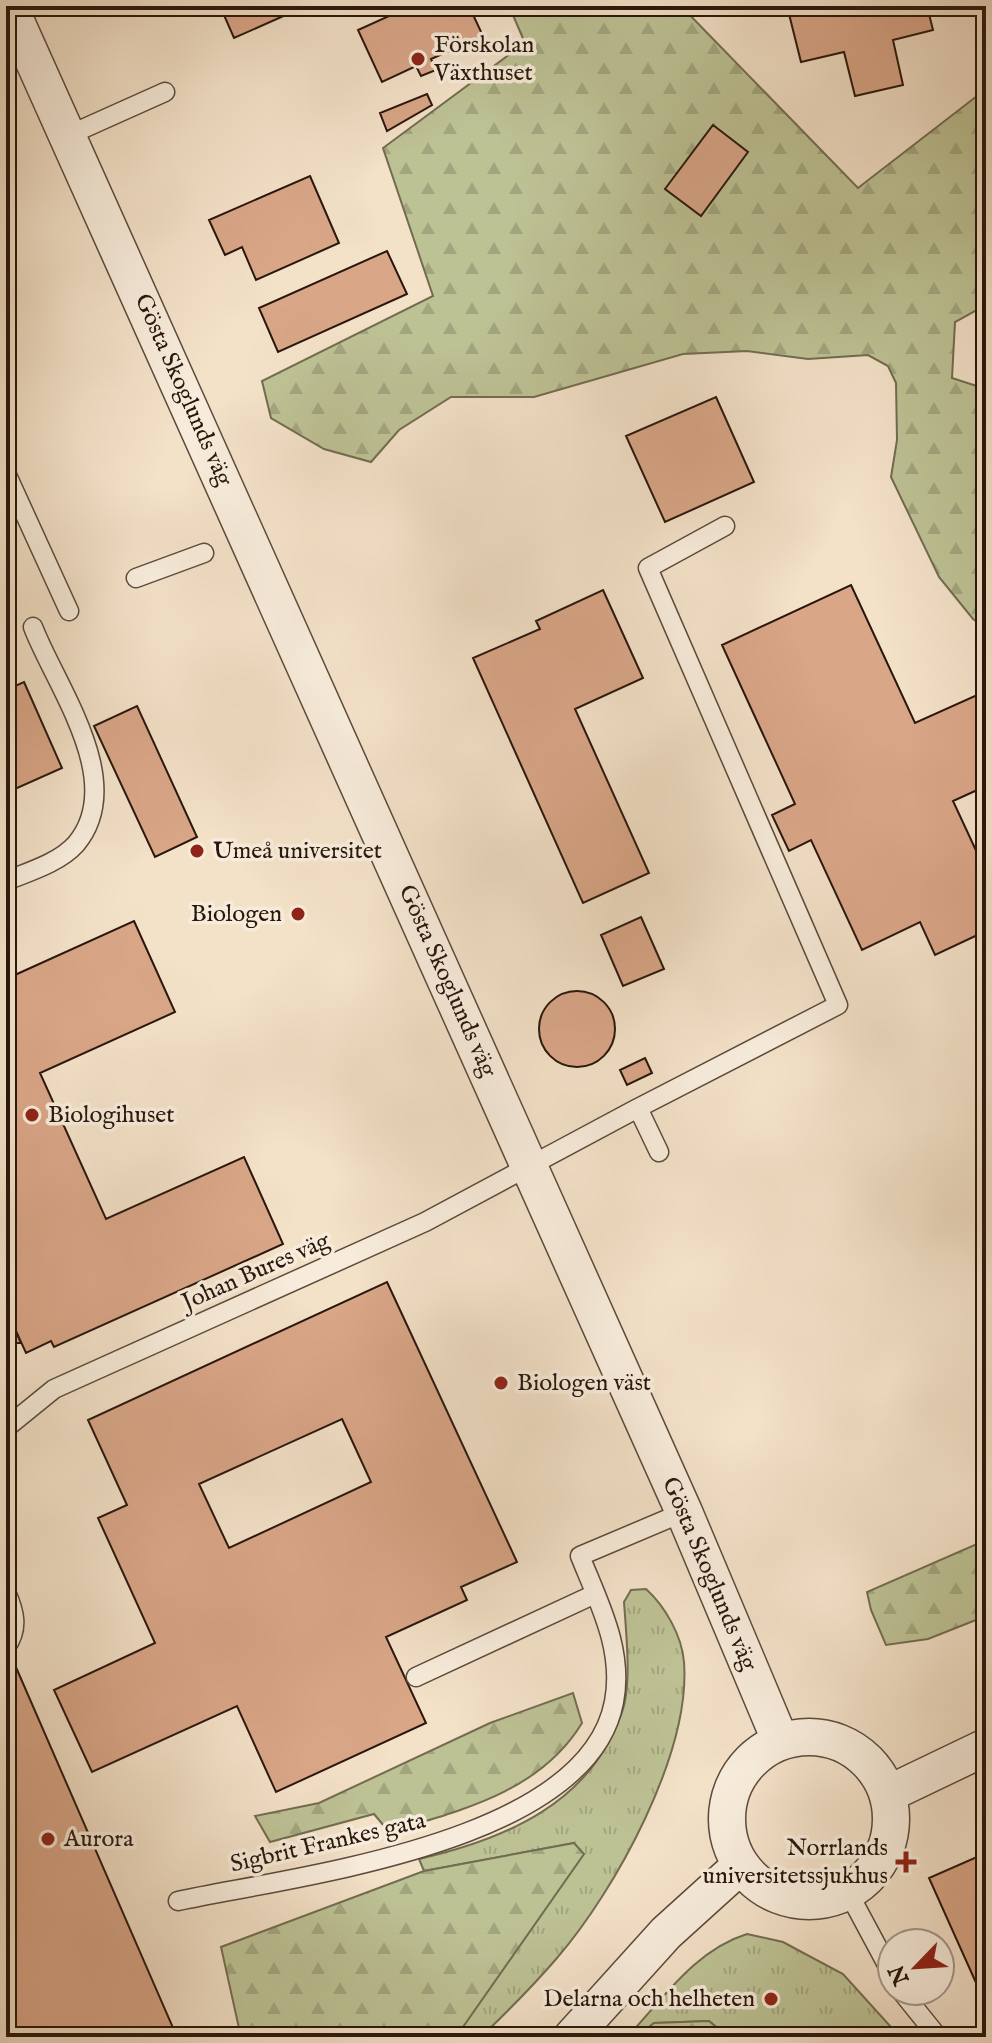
<svg xmlns="http://www.w3.org/2000/svg" width="992" height="2043" viewBox="0 0 992 2043" font-family="'IM FELL English',serif">
  <style>
    .grass { fill: url(#grass-tufts); stroke: #736c51; stroke-width: 2 }
    .forest { fill: url(#forest-firs); stroke: #736c51; stroke-width: 2 }
    .building { fill: #d9a688; stroke: #29170d; stroke-width: 2; fill-rule: evenodd }
    .lines { fill: none; stroke-linecap: round; stroke-linejoin: round }
    .service-casing { stroke: #5c4a3c; stroke-width: 21 }
    .minor-casing { stroke: #5c4a3c; stroke-width: 39 }
    .service { stroke: #f7ecdb; stroke-width: 18 }
    .minor { stroke: #f7ecdb; stroke-width: 36 }
    .poi-dot { fill: #8f2418; stroke: #f7ecdb; stroke-width: 3 }
    .labels { text-anchor: middle; dominant-baseline: central; stroke-width: 7; stroke-linejoin: round; paint-order: stroke }
    .poi-label { font-size: 24px; fill: #29170d; stroke: #f7ecdb; text-anchor: start }
    .street-label { font-size: 24px; fill: #29170d; stroke: #f7ecdb }
  </style>
  <defs>
    <pattern id="grass-tufts" width="24" height="20" patternUnits="userSpaceOnUse" patternTransform="scale(2)"><rect width="24" height="20" fill="#bdc295"/><path d="M3 7l-1-3M5 7V3M7 7l1-3M15 17l-1-3M17 17v-4M19 17l1-3" fill="none" stroke="#a2a67f"/></pattern>
    <pattern id="forest-firs" width="22" height="20" patternUnits="userSpaceOnUse" patternTransform="scale(2)"><rect width="22" height="20" fill="#bdc295"/><path d="M5 1l3.5 6h-7zM16 11l3.5 6h-7z" fill="#a2a67f"/></pattern>
  </defs>
  <rect width="100%" height="100%" fill="#f3e1c8"/>
  <filter id="stains"><feTurbulence type="fractalNoise" baseFrequency=".0025" numOctaves="4"/><feColorMatrix values="0 0 0 0 .2 0 0 0 0 .09 0 0 0 0 .02 0 0 0 .5 -.17"/></filter>
  <radialGradient id="worn" r=".72"><stop offset=".6" stop-color="#630" stop-opacity="0"/><stop offset="1" stop-color="#630" stop-opacity=".3"/></radialGradient>
  <path class="grass" d="M646 1589C665 1606 682 1636 684 1662 691 1753 615 1891 557 1958 533 1986 507 2012 481 2037H456L574 1843 424 1871 419 1859C506 1839 591 1803 622 1712 632 1684 626 1633 624 1602L631 1590Z
    M747 1934 783 1942 843 1974 900 2037H721L722 2032 709 2021 654 2023 637 2037H627C663 1999 695 1950 747 1934Z"/>
  <path class="forest" d="M509 6H681L858 188 986 89V305L955 322 952 378 986 389V628L973 619 939 577 891 477 897 440 896 383 888 366 868 355 808 359 747 351 683 354 534 397H451L399 430 371 462 324 449 271 418 262 381 433 296 383 148 525 43Z
    M986 1540V1616L928 1639 886 1645 871 1610 867 1592Z
    M573 1693 582 1723C540 1792 462 1810 389 1832L374 1814 270 1842 255 1816 319 1803 490 1723Z
    M574 1843 584 1854 456 2037H241L221 1947 424 1871Z
    M709 2021 722 2032 721 2037H637L654 2023Z"/>
  <path class="building" d="M220 6H306L234 38Z
    M411 6H469L483 36 431 59 436 70 421 76 416 66 382 82 358 30Z
    M822 6H927L933 30 893 40 903 85 855 96 844 52 801 62 789 14Z
    M427 94 432 105 387 131 380 113Z
    M713 125 748 152 701 216 665 189Z
    M310 176 339 243 256 280 242 247 225 255 209 220Z
    M387 251 407 294 278 352 259 308Z
    M716 397 754 482 665 522 626 436Z
    M851 585 915 723 986 691V786L953 801 986 872V931L935 955 920 922 862 950 811 840 789 851 772 815 795 804 722 645Z
    M603 590 643 678 575 709 649 873 583 903 473 658 540 629 536 621Z
    M24 682 62 768 6 793V690Z
    M137 706 197 837 155 857 94 726Z
    M641 917 664 969 623 986 601 935Z
    M134 921 175 1012 40 1073 106 1219 244 1157 283 1244 54 1347 51 1341 26 1353 6 1309V1248L14 1245 6 1228V979Z
    M539 1029a38 38 0 1 1 76 0a38 38 0 1 1-76 0Z
    M645 1058 652 1073 627 1085 620 1070Z
    M387 1282 517 1562 461 1587 467 1600 386 1637 426 1723 276 1792 237 1706 92 1772 54 1690 155 1643 98 1518 127 1505 88 1420ZM342 1419 371 1482 229 1548 199 1484Z
    M6 1323H12L21 1343H6Z
    M15 1665 177 2037H18L6 2009V1669Z
    M986 1853V2005L929 1878Z"/>
  <g class="lines">
    <g class="service-casing">
      <path id="service" d="M69 135 165 92
        M6 473 69 611
        M136 578 204 553
        M6 881C28 872 59 863 76 844 128 782 56 687 33 627
        M638 1108 838 1005 648 568 725 526
        M6 1428 54 1389 425 1222 638 1108 659 1152
        M6 1592C15 1612 19 1629 6 1647
        M416 1677 595 1594
        M848 1892 892 1974
        M178 1901C294 1876 587 1844 614 1702 624 1650 599 1603 580 1556L684 1512
        M901 1991 938 2037"/>
    </g>
    <g class="minor-casing">
      <path id="minor" d="M9 6 684 1512 780 1740
        M727 1819a82 82 0 1 1 164 0a82 82 0 1 1-164 0Z
        M888 1794 986 1747
        M572 2037 666 1933 740 1866"/>
    </g>
    <use href="#service" class="service"/>
    <use href="#minor" class="minor"/>
  </g>
  <g class="poi-dot">
    <circle cx="418" cy="59" r="8"/>
    <circle cx="197" cy="851" r="8"/>
    <circle cx="298" cy="914" r="8"/>
    <circle cx="32" cy="1115" r="8"/>
    <circle cx="501" cy="1383" r="8"/>
    <circle cx="48" cy="1839" r="8"/>
    <path d="M902 1850h8v8h8v8h-8v8h-8v-8h-8v-8h8z"/>
    <circle cx="771" cy="1999" r="8"/>
  </g>
  <g class="labels">
    <g class="poi-label">
      <text x="434" y="45">Förskolan<tspan x="434" dy="28">Växthuset</tspan></text>
      <text x="213" y="851">Umeå universitet</text>
      <text x="282" y="914" text-anchor="end">Biologen</text>
      <text x="48" y="1115">Biologihuset</text>
      <text x="517" y="1383">Biologen väst</text>
      <text x="64" y="1839">Aurora</text>
      <text x="888" y="1848" text-anchor="end">Norrlands<tspan x="888" dy="28">universitetssjukhus</tspan></text>
      <text x="755" y="1999" text-anchor="end">Delarna och helheten</text>
    </g>
    <g class="street-label">
      <text transform="translate(183 390) rotate(66)">Gösta Skoglunds väg</text>
      <text transform="translate(447 981) rotate(66)">Gösta Skoglunds väg</text>
      <text transform="translate(256 1272) rotate(-24)">Johan Bures väg</text>
      <text transform="translate(709 1574) rotate(67)">Gösta Skoglunds väg</text>
      <text transform="translate(328 1843) rotate(-13)">Sigbrit Frankes gata</text>
    </g>
  </g>
  <rect width="992" height="2043" fill="none" stroke="#f3e1c8" stroke-width="32"/>
  <rect x="8" y="8" width="976" height="2027" fill="none" stroke="#29170d" stroke-width="4"/>
  <rect x="16" y="16" width="960" height="2011" fill="none" stroke="#29170d" stroke-width="2"/>
  <g transform="translate(916 1967) rotate(245)"><circle r="38" fill="#f7ecdb" stroke="#a59789" stroke-width="2"/>
  <path d="M0-6L14 30L0 20L-14 30Z" fill="#8f2418"/>
  <text y="-12" font-size="22" font-weight="bold" text-anchor="middle" fill="#29170d">N</text>
  </g>
  <rect width="100%" height="100%" filter="url(#stains)"/>
  <rect width="100%" height="100%" fill="url(#worn)"/>
</svg>
